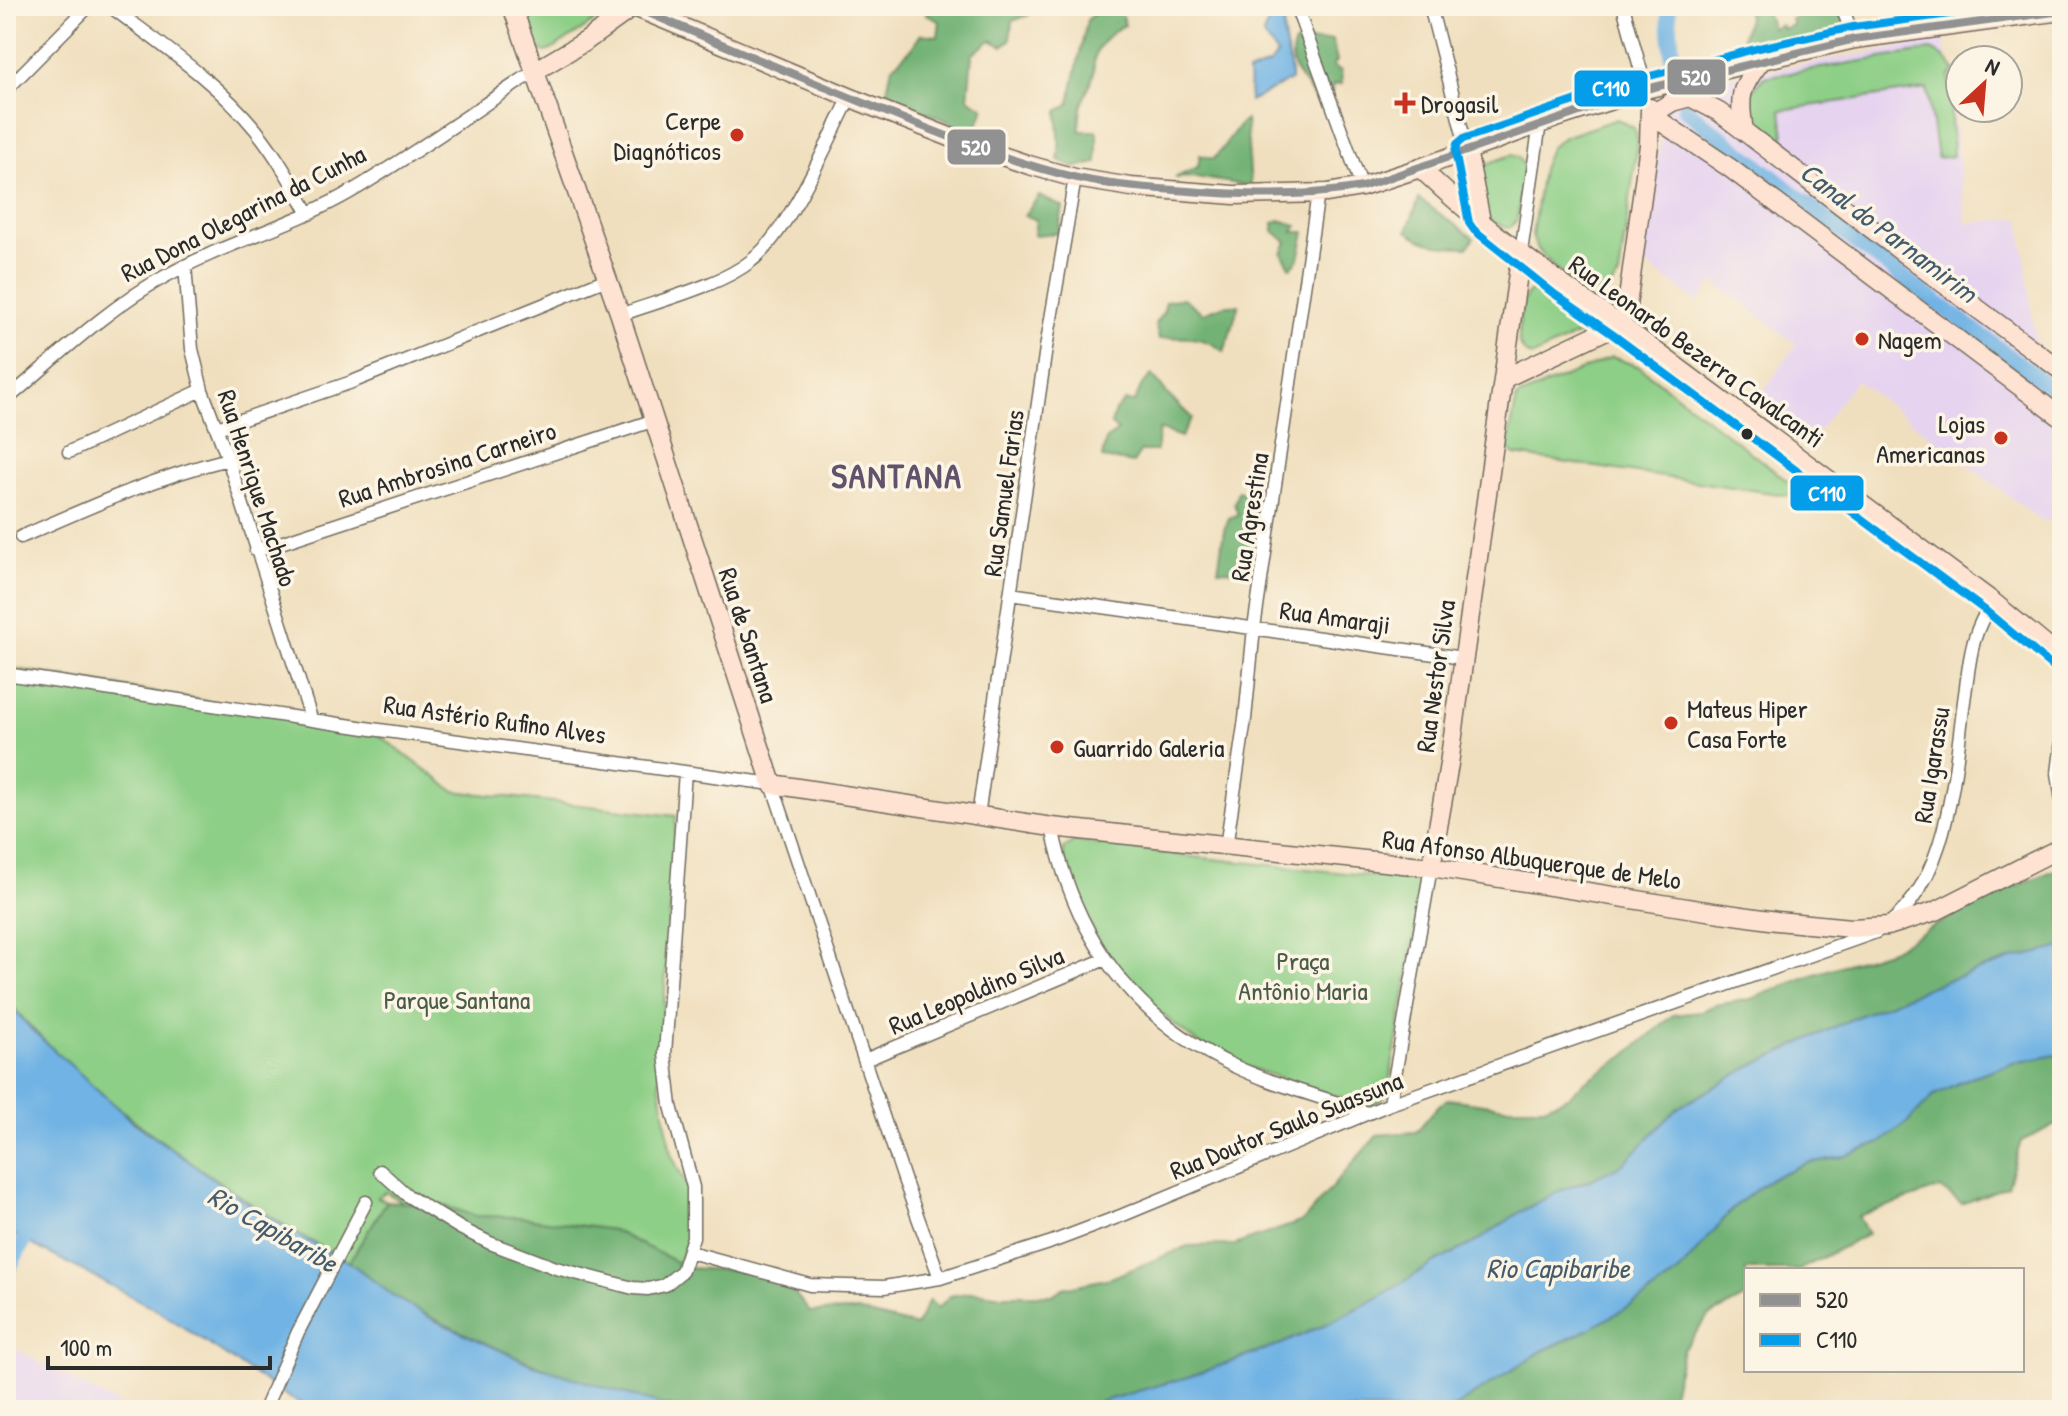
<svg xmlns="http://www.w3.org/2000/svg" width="2068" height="1416" viewBox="0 0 2068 1416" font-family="'Patrick Hand',sans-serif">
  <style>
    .built { fill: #e6d3f0 }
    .green { fill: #8ecf87; stroke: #5c7d59; stroke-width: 2 }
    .forest { fill: #72b274; stroke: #4e6e50; stroke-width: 2 }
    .water { fill: #6fb3e4; stroke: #4d6f88; stroke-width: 2 }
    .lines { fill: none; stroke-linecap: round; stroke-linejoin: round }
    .canal { stroke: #6fb3e4; stroke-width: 16 }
    .street-casing { stroke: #706a5e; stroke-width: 15 }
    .secondary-casing { stroke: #706a5e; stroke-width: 21 }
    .street { stroke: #fff; stroke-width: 12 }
    .secondary { stroke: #fee3d2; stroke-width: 18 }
    .bus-1-casing { stroke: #fcf5e5; stroke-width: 14 }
    .bus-2-casing { stroke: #fcf5e5; stroke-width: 14 }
    .bus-1 { stroke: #929191; stroke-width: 8 }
    .bus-2 { stroke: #049dea; stroke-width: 8 }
    .poi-dot { fill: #c8321e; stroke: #fcf5e5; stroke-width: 3 }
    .bus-dot { fill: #2b2b2b; stroke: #fcf5e5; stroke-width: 3 }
    .labels { text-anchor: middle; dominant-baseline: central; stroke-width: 7; stroke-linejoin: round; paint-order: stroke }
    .poi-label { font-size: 26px; fill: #2b2b2b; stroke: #fcf5e5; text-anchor: start }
    .street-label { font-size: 26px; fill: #2b2b2b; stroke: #fcf5e5 }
    .park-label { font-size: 26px; fill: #495c47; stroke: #fcf5e5 }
    .water-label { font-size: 28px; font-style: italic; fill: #435b6c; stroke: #fcf5e5 }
    .district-label { font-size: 34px; font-weight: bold; letter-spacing: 2px; fill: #60536b; stroke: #fcf5e5 }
    .line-badge { stroke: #fcf5e5; stroke-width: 3 }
    .badge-label { font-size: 22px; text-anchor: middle; font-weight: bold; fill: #fff }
  </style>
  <rect width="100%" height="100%" fill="#fcf5e5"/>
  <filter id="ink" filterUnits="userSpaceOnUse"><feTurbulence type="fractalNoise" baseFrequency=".0125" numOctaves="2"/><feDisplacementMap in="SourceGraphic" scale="16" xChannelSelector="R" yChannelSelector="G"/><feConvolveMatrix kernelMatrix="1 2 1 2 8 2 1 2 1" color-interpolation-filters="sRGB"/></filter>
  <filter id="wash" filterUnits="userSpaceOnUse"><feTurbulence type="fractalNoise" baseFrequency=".006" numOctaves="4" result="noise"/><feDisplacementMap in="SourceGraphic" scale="32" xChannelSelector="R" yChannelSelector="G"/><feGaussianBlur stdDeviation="1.8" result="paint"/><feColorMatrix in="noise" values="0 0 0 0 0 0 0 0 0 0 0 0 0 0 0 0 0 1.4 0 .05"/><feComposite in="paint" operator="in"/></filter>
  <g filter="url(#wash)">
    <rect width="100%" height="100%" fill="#f0dfbe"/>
    <path class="built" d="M1944 40 1966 223 2020 218 2036 345 2062 364V531L2046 519 2043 522 1856 380 1809 444 1755 404 1796 344 1714 282 1698 302 1641 261 1667 101 1676 90 1688 84Z
      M6 1344 128 1410H6Z"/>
    <path class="green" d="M521 6H598L600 11 594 22 551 50 545 52 536 47Z
      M1931 50 1943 56 1955 70 1949 77 1953 156 1937 158 1927 89 1781 110 1786 155C1760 131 1748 131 1750 93L1764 77Z
      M1617 119 1634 128 1638 143 1619 276 1607 291 1593 293C1573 285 1536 256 1532 235L1542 169 1550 148 1564 137Z
      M1511 155 1518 157 1525 167 1517 220 1511 227 1502 226 1485 218 1476 168Z
      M1545 284C1562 292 1590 309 1589 329L1533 356 1526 354 1519 344C1519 323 1518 286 1545 284Z
      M1612 357 1640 367 1790 483 1796 489 1792 496 1515 455 1507 449 1517 397Z
      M6 667 372 730 454 791 676 816 659 1082 671 1154 691 1195V1230L674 1276 406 1204 386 1192 377 1197 387 1201 349 1262C296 1235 248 1202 199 1168 129 1119 61 1065 6 999Z
      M1074 841 1194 857 1420 881 1423 889 1387 1096 1374 1105H1364L1232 1062 1195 1041 1137 994 1101 951 1064 861 1063 849Z"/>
    <path class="forest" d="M929 6H1028L1029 15 1012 21 1010 40 1003 46 990 40 972 55 968 98 984 108 975 133 886 95 892 67 911 49 921 34 938 36 940 22 926 14Z
      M1103 6H1115L1122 14 1125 25C1111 31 1095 46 1094 63 1093 73 1096 66 1093 76 1085 99 1078 105 1080 131H1097V163L1074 168 1058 160C1062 144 1057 128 1058 111L1069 104 1087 20Z
      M1746 6H1764L1772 28 1781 25 1783 29 1793 25 1791 19 1799 16 1795 6H1838L1845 21C1834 39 1768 56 1749 49L1742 38 1748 18Z
      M1332 40 1337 61 1333 66 1341 71 1342 84 1333 85 1332 93 1312 95C1301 75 1285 69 1295 43Z
      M1246 120 1251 186 1196 177 1175 178 1198 167 1200 155 1213 159C1226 147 1232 130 1246 120Z
      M1039 196 1063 207 1058 233 1034 235 1036 220 1024 215Z
      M1419 199 1474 238 1468 247C1444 247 1427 246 1407 231Z
      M1279 220 1297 225 1293 232H1305L1299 258 1291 268 1282 253 1287 242 1274 231 1273 223Z
      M1183 298 1203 313 1225 305H1239L1224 352C1206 336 1183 336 1159 339L1155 324 1164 311 1166 301Z
      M1152 375 1169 396 1192 418 1181 437 1159 429 1156 451H1141L1133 463 1102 458 1106 439 1118 431 1111 425 1115 411 1125 401 1135 402 1141 386Z
      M1238 491 1265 501 1257 571 1218 570 1224 530 1229 518 1238 514 1234 504Z
      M2062 867V947L2009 960 1934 985 1854 1018 1750 1067 1678 1108 1623 1164 1590 1180 1559 1191 1520 1212 1476 1242 1436 1262 1374 1300 1329 1323 1279 1345 1188 1377 1071 1410H688C615 1395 542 1370 474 1338 448 1325 422 1314 398 1299 381 1288 366 1274 349 1262L387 1201 445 1206 476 1216 519 1217 613 1230 688 1268 750 1271 774 1268 810 1312 857 1311 916 1326 929 1300 938 1308 950 1296 974 1292 996 1295H1052L1063 1288 1111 1278 1188 1246 1234 1245 1303 1221 1377 1135 1416 1132 1438 1106 1448 1099 1505 1107H1544L1570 1096 1583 1083 1625 1056 1673 1015 1700 1012 1715 1005 1751 999 1809 976 1891 950 1975 903Z
      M2062 1054V1122L2021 1141 2007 1186 1962 1204 1940 1188 1858 1216 1868 1234 1799 1270H1746V1297L1708 1317 1683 1350 1668 1410H1450L1542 1351 1589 1329 1642 1299 1679 1272 1734 1207 1771 1178 1807 1163 1843 1157 1909 1121 1934 1095 1971 1077 2013 1063Z"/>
    <path class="water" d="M1272 15 1284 21C1281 42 1292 59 1291 80L1250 101 1248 73 1270 64 1277 55 1263 34Z
      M2062 947V1054L2013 1063 1971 1077 1934 1095 1909 1121 1880 1143 1843 1157 1807 1163 1771 1178 1734 1207 1679 1272 1642 1299 1589 1329 1542 1351 1450 1410H1071L1188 1377 1279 1345 1329 1323 1374 1300 1436 1262 1476 1242 1520 1212 1559 1191 1590 1180 1623 1164 1678 1108 1750 1067 1854 1018 1934 985 2009 960Z
      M6 999 31 1029 132 1121 252 1206 302 1238 349 1262 396 1298 436 1321 535 1366 659 1404 688 1410H315L288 1397 156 1309 6 1231Z"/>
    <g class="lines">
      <path class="canal" d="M1668 6 1673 64
        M1685 109 1832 224 2062 396
        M6 1272 33 1225"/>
    </g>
  </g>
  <g filter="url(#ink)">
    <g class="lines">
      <g class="street-casing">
        <path id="street" d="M110 6C160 44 216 81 256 130 277 156 293 185 309 214
          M1296 6 1362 187
          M1430 6 1467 150
          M1623 6 1646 89
          M1841 6 1855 39
          M6 90 89 6
          M1521 252 1540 123
          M185 266 192 349 202 390 228 459 311 718
          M620 315C658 301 720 286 751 261 789 232 828 141 850 97
          M6 400C56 358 106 309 164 277 224 243 292 226 352 191 414 154 474 111 535 71
          M217 428 352 382 607 279
          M69 452 202 390
          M21 537C89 507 156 477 228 459
          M256 551 652 421
          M1010 594 1463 658
          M6 674 372 729 772 784 905 1182 940 1278
          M2062 741 2058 773 2062 801
          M978 816 1046 348 1075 178
          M1052 827C1074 937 1132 1018 1234 1066 1276 1086 1323 1097 1367 1113
          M1226 847 1245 719 1254 628 1318 193
          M865 1060 1103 960
          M1390 1104 1431 867
          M380 1171 408 1196 460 1228 490 1243 556 1268 633 1288 648 1289 665 1285 682 1271 693 1237V1187L671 1106 665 1054 685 772
          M690 1252 810 1285 884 1287 940 1278 1049 1243 1123 1215 1390 1104 1876 932C1951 891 1954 769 1965 694 1970 659 1971 632 1993 602
          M264 1410 298 1332 366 1202"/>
      </g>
      <g class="secondary-casing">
        <path id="secondary" d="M512 6 620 315 772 784 1052 827 1431 867 1700 910 1777 921 1851 928 1888 926 1936 911 2062 847
          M632 6 861 102 975 147 1029 165 1075 178 1131 187 1234 195 1327 193 1362 187 1420 168 1556 118 1646 89 1762 60 1855 39 2062 11
          M535 71 586 41 633 7
          M1651 115 1730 168 2062 418
          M1651 115 1672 102 1690 97 1719 112 1928 272 2062 371
          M1744 130C1738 97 1740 87 1762 60
          M1467 150 1481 221
          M1420 168C1481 226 1549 277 1619 324L1993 602 2062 659
          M1505 378 1619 324 1626 313 1649 145 1650 108
          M1431 867 1449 764 1521 252"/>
      </g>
      <use href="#street" class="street"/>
      <use href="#secondary" class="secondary"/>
      <g class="bus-1-casing">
        <path id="bus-1" d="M632 6C721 44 811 82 901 118 957 140 1014 163 1073 177 1106 185 1141 188 1175 190 1237 195 1300 198 1362 187L1646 89 1855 39 2062 11"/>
      </g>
      <g class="bus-2-casing">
        <path id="bus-2" d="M2009 6 1853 27 1759 48 1642 78 1463 139 1457 144 1455 151 1469 223 1474 230 1553 293 1612 334 1986 611 2054 668"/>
      </g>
      <use href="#bus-1" class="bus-1"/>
      <use href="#bus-2" class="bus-2"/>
    </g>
  </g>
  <g class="poi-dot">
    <path d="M1401 91h8v8h8v8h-8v8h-8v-8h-8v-8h8z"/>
    <circle cx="737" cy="135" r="8"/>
    <circle cx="1862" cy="339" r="8"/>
    <circle cx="2001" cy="438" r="8"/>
    <circle cx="1671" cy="723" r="8"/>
    <circle cx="1057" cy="747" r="8"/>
  </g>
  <circle class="bus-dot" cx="1747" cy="434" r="7"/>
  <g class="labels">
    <g class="poi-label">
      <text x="1421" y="103">Drogasil</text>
      <text x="721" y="120" text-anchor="end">Cerpe<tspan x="721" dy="30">Diagnóticos</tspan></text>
      <text x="1878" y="339">Nagem</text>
      <text x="1985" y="423" text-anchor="end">Lojas<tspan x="1985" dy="30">Americanas</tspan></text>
      <text x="1687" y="708">Mateus Hiper<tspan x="1687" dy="30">Casa Forte</tspan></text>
      <text x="1073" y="747">Guarrido Galeria</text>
    </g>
    <g class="street-label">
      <text transform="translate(243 213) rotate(-27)">Rua Dona Olegarina da Cunha</text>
      <text transform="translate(1697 351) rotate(36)">Rua Leonardo Bezerra Cavalcanti</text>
      <text transform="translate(447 464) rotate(-18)">Rua Ambrosina Carneiro</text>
      <text transform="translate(258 488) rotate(72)">Rua Henrique Machado</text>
      <text transform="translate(1003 493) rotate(-82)">Rua Samuel Farias</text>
      <text transform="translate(1249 517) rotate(-81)">Rua Agrestina</text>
      <text transform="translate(1335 617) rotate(8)">Rua Amaraji</text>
      <text transform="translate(749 635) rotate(72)">Rua de Santana</text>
      <text transform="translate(1435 676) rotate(-82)">Rua Nestor Silva</text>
      <text transform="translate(495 719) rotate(8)">Rua Astério Rufino Alves</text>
      <text transform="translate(1931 765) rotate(-81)">Rua Igarassu</text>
      <text transform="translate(1532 859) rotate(8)">Rua Afonso Albuquerque de Melo</text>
      <text transform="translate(976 990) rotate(-23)">Rua Leopoldino Silva</text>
      <text transform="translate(1286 1125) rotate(-22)">Rua Doutor Saulo Suassuna</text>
    </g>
    <g class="park-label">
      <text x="1303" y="960">Praça<tspan x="1303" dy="30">Antônio Maria</tspan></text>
      <text x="457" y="999">Parque Santana</text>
    </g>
    <g class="water-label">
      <text transform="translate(1889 232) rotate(37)">Canal do Parnamirim</text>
      <text transform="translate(273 1229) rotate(30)">Rio Capibaribe</text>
      <text x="1558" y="1268">Rio Capibaribe</text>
    </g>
    <g class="district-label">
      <text x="897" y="476">SANTANA</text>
    </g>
  </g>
  <g class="line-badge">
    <rect x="1666" y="58" width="61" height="38" rx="8" fill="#929191"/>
    <rect x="1573" y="69" width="76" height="39" rx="8" fill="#049dea"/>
    <rect x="946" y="128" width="61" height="38" rx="8" fill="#929191"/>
    <rect x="1789" y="474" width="76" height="38" rx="8" fill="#049dea"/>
  </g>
  <g class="badge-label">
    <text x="1696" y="85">520</text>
    <text x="1611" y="96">C110</text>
    <text x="976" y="155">520</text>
    <text x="1827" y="501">C110</text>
  </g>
  <rect width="2068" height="1416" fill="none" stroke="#fcf5e5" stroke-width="32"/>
  <rect x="1744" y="1268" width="280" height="104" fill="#fcf5e5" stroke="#a8a49b" stroke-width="2"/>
  <rect x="1760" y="1294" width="40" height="12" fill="#929191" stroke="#a8a49b" stroke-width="2"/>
  <text x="1816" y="1308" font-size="24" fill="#2b2b2b">520</text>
  <rect x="1760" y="1334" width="40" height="12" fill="#049dea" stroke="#a8a49b" stroke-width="2"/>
  <text x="1816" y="1348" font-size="24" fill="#2b2b2b">C110</text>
  <g transform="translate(1984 84) rotate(26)"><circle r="38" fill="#fcf5e5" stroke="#a8a49b" stroke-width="2"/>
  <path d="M0-6L14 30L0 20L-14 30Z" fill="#c8321e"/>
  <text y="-12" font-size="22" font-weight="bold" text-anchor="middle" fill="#2b2b2b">N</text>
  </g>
  <path d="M48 1356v12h222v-12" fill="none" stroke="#2b2b2b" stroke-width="4"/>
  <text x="60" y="1356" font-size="24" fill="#2b2b2b" stroke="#fcf5e5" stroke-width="6" paint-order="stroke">100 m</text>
</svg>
